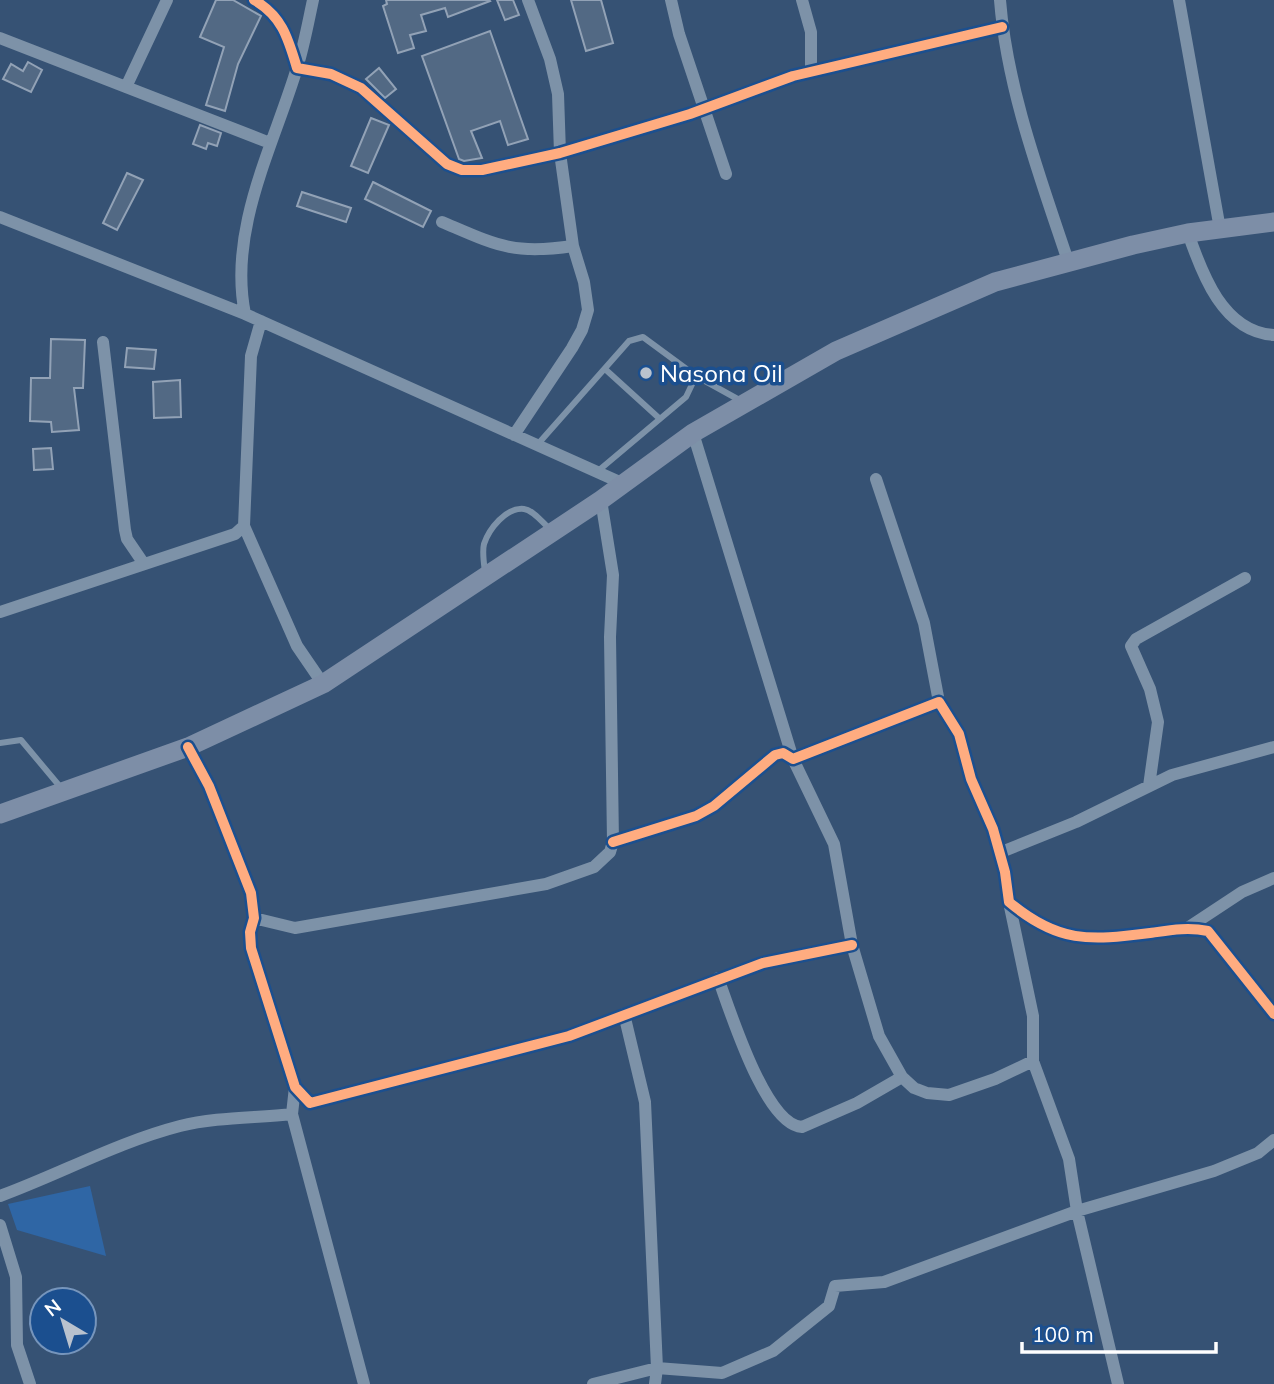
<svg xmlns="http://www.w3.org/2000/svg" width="1274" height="1384" viewBox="0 0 1274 1384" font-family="Mulish,sans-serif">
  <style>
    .green { fill: #2f66a5 }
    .building { fill: #526984; stroke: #92a2b6; stroke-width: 2 }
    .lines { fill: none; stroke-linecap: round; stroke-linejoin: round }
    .lane { stroke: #7d92a8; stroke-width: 6 }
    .street { stroke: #7d92a8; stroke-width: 12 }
    .primary { stroke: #7d8ea7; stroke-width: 19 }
    .cycleway-casing { stroke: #1b4f8f; stroke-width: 15 }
    .cycleway { stroke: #ffac80; stroke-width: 10 }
    .poi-dot { fill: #b9c2ce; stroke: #1b4f8f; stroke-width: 2.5 }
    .labels { text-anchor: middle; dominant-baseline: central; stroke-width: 7; stroke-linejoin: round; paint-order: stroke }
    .poi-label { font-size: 24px; fill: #fff; stroke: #1b4f8f; text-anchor: start }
  </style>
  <rect width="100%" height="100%" fill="#365274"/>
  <path class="green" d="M90 1186 106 1256 17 1230 8 1204Z"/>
  <path class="building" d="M216 0H233L261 16 238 64 225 111 206 105 224 47 200 37Z
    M386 0H489L490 1 448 17 445 8 421 15 426 31 410 35 414 48 398 53 383 6 387 4Z
    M497 0H513L519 15 505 20Z
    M571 0H601L613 43 586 51Z
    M490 31 528 139 508 145 500 121 471 131 482 158 464 161 459 159 422 56Z
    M28 62 42 70 31 92 3 79 11 64 23 71Z
    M379 68 396 89 385 98 366 79Z
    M371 118 389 125 368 173 351 166Z
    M200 125 221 133 217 146 208 143 206 149 193 144Z
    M127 173 143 180 117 230 103 223Z
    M373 182 431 211 423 227 365 199Z
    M302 192 351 208 346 222 297 206Z
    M51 339 85 340 83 388H74L79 430 52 432 51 422 30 421 31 378H50Z
    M127 348 156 350 154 369 125 367Z
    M180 380 181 417 154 418 153 382Z
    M51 448 53 469 34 470 33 449Z"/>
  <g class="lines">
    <path class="lane" d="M605 369 660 419
      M538 444 629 341 643 337 696 376
      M598 471 686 397 696 376 743 402
      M485 572C484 564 482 552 484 544 489 529 506 507 524 509 533 510 543 523 550 529
      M0 743 21 740 62 789"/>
    <path class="street" d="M254 0C282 16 288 38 297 68L331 74 361 88 447 164 462 170H482L560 153 690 114 793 76 1002 27
      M671 0 679 34 726 174
      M802 0 811 32V71
      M1000 0C1007 89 1040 177 1068 261
      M1179 0 1220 229
      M0 38 270 143
      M126 87 167 0
      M0 217 245 314 624 484
      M442 222C496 245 512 255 573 246
      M1188 233C1202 274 1223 332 1274 335
      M245 314C228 230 273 147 297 68 304 46 308 23 313 0
      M103 342 125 530 127 539 144 564
      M693 433 793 759 834 844 852 945 879 1036 902 1077 914 1088 927 1093 949 1095 995 1079 1033 1061
      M514 435 572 348 582 330 588 310 584 282 573 246 560 153 558 94 550 59 528 0
      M876 479 924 623 939 702
      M244 526 297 646 323 684
      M0 612 235 534 244 526 251 356 261 321
      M188 747 209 786 251 893 254 918 250 932 251 948 295 1087 310 1103 569 1036 763 963 852 945
      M1149 786 1158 722 1150 689 1131 646 1136 639 1245 578
      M613 842 696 816 714 806 775 755 783 753 793 759 939 702 959 734 971 779 993 829 1005 872 1009 902C1058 943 1089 941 1150 933 1171 930 1188 927 1208 931L1274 1014
      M999 853 1076 822 1172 775 1274 747
      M1009 902 1033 1016V1061L1069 1159 1077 1211 1118 1384
      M254 918 295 928 546 884 594 867 610 852 613 842 610 637 613 575 601 500
      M1189 927 1242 892 1274 878
      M718 978C730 1010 765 1125 802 1127L857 1103 902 1077
      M624 1014 645 1102 657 1368 655 1384
      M295 1087 292 1114 364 1384
      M0 1196C60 1174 118 1142 180 1126 216 1117 256 1118 292 1114
      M0 1225 16 1277 17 1345 30 1384
      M593 1384 657 1368 722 1373 773 1351 829 1306 835 1286 884 1282 1077 1211 1214 1171 1258 1153 1274 1140"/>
    <path class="primary" d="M0 814 188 747 323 684 601 500 693 433 836 351 995 282 1133 245 1188 233 1274 222"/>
    <g class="cycleway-casing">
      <path id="cycleway" d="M254 0C282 16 288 38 297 68L331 74 361 88 447 164 462 170H482L560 153 690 114 793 76 1002 27
        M188 747 209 786 251 893 254 918 250 932 251 948 295 1087 310 1103 569 1036 763 963 852 945
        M613 842 696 816 714 806 775 755 783 753 793 759 939 702 959 734 971 779 993 829 1005 872 1009 902C1058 943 1089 941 1150 933 1171 930 1188 927 1208 931L1274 1014"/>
    </g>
    <use href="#cycleway" class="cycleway"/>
  </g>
  <circle class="poi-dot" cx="646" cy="373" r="7"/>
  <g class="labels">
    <g class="poi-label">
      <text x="660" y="373">Nasona Oil</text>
    </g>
  </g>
  <g transform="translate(63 1321) rotate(322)"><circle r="33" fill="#1b4f8f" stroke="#7695bc" stroke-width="2"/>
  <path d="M0-5L12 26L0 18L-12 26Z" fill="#b9c2ce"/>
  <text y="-10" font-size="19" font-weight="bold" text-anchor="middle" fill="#ffffff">N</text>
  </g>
  <path d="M1022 1342v10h194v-10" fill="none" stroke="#ffffff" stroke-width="3.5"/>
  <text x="1032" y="1342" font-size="21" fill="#ffffff" stroke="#1b4f8f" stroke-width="5" paint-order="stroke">100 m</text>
</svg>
